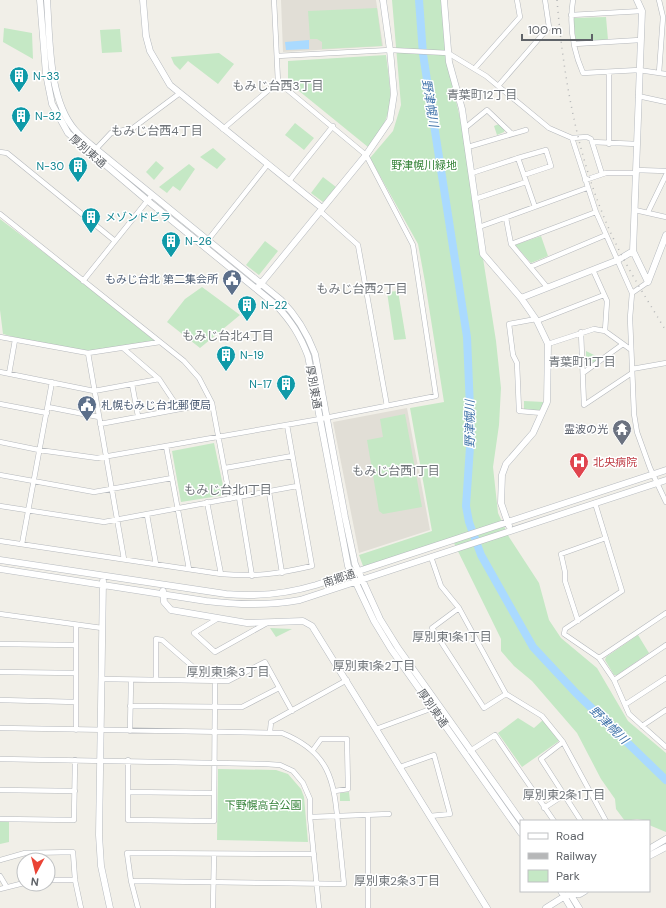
<svg xmlns="http://www.w3.org/2000/svg" width="666" height="908" viewBox="0 0 666 908" font-family="'DM Sans','Noto Sans JP',sans-serif">
  <style>
    .education { fill: #e1ded6 }
    .green { fill: #c5e8c5 }
    .water { fill: #aadaff }
    .lines { fill: none; stroke-linecap: round; stroke-linejoin: round }
    .river { stroke: #aadaff; stroke-width: 8 }
    .street-casing { stroke: #b5b8bc; stroke-width: 5.5 }
    .secondary-casing { stroke: #b6babf; stroke-width: 7 }
    .street { stroke: #fff; stroke-width: 4.5 }
    .secondary { stroke: #fff; stroke-width: 6 }
    .rail { stroke: #b6b7b8; stroke-width: 1.5; stroke-dasharray: 1 5; stroke-linecap: butt }
    .labels { text-anchor: middle; dominant-baseline: central; stroke-width: 3; stroke-linejoin: round; paint-order: stroke }
    .culture-label { font-size: 11px; fill: #0d838f; stroke: #fff; text-anchor: start }
    .street-label { font-size: 11px; fill: #5f6368; stroke: #fff }
    .park-label { font-size: 11px; fill: #348238; stroke: #fff }
    .service-label { font-size: 11px; fill: #4e5e75; stroke: #fff; text-anchor: end }
    .worship-label { font-size: 11px; fill: #5b616d; stroke: #fff; text-anchor: end }
    .health-label { font-size: 11px; fill: #be3a42; stroke: #fff; text-anchor: start }
    .neighbourhood-label { font-size: 12px; fill: #70757a; stroke: #fff }
    .water-label { font-size: 12px; font-style: italic; fill: #4174aa; stroke: #fff }
  </style>
  <rect width="100%" height="100%" fill="#f1efe8"/>
  <path class="education" d="M281 0H376L383 46 283 52Z
    M407 408 430 530 359 553 333 422Z"/>
  <path class="green" d="M392 0H441L446 58 463 131 496 341 501 388 499 425 493 467 498 513 509 537 539 583 549 620 561 638 597 668 628 721 666 753V832L649 825V821L637 819 625 821 616 809 615 799 601 779 577 733 532 681 514 666 501 651V639L452 539 373 566H363L359 555 432 531 410 408 444 402 425 282 418 244 370 158 393 131 401 105Z
    M377 8 382 46 322 49V42L317 39H310L308 11Z
    M606 17 608 40 576 42 573 18Z
    M4 28 32 33 33 59 3 42Z
    M120 29 122 52 102 53 100 30Z
    M219 53 234 64 218 84 188 61 180 70 174 64 171 57Z
    M386 55C391 94 397 114 368 147L288 82V61Z
    M295 123 314 138 304 150 285 135Z
    M499 124 505 129 504 132 497 135 494 126Z
    M213 148 226 159 217 169 200 157Z
    M156 161 164 168 154 180 146 172Z
    M189 164 195 169 180 191 173 186 167 193 159 187Z
    M323 177 336 187 323 202 311 193Z
    M0 219 63 267 156 342 88 352 36 343 3 334 0 310Z
    M541 236 548 256 531 263 515 245Z
    M265 241 278 251 259 275 246 265Z
    M202 287 240 315 200 348 167 322 185 299Z
    M398 291 406 339 394 340 387 292Z
    M586 351 600 358 586 368Z
    M524 401 544 402 540 411 524 409Z
    M405 414 422 507 383 514 379 511 367 440 383 437 380 419Z
    M214 443 225 495 181 502 172 451Z
    M270 628 292 629 276 637Z
    M638 635 649 653 617 675H614L605 660 606 657Z
    M518 718 534 728 543 720 559 741 522 767 498 733Z
    M218 769 276 770 288 774 301 789 304 797 308 842 217 840Z
    M349 792 350 801H340V793Z
    M0 821H9V842L0 844Z"/>
  <path class="water" d="M309 40V49L286 50 285 42Z"/>
  <g class="lines">
    <path class="river" d="M419 0 423 54 467 337 471 432 466 506 469 522 481 555 533 647 576 693 666 780"/>
    <g class="street-casing">
      <path id="street" d="M573 0C569 25 573 50 583 73L639 70 666 74
        M571 15 642 11
        M574 44 640 40
        M277 56 390 50 448 53 486 76 549 128 572 138 596 212 632 293 630 318 634 414 637 432 650 468 666 502
        M475 68 520 17 517 0
        M659 73 663 17 659 0
        M498 86 549 27 545 0
        M638 96 666 102
        M465 128 487 110 512 134
        M223 129 278 82
        M572 138 587 137 591 139 592 142
        M609 144V72
        M468 147 526 130
        M96 149 111 133 133 128 180 93
        M0 152 7 153 115 241
        M518 158 546 150 551 166 524 175
        M636 170 666 171
        M472 173 518 158 535 207
        M602 174 592 142 637 144
        M585 180 606 173H636
        M289 181 333 126
        M475 199 526 182
        M635 210 666 217
        M320 211 358 245 387 406
        M648 212 666 175
        M0 214 184 361 199 378 212 403 230 499
        M506 218 511 244 547 287
        M479 227 587 188
        M208 240 268 164
        M511 244 596 212
        M530 267 606 235
        M593 270 607 301 605 331
        M83 281 152 195
        M632 293 648 282
        M536 319 509 324 513 355 517 363 519 411 542 413
        M537 321 604 295
        M581 332 584 405 632 373
        M0 337 88 353 160 342
        M548 344 594 329 605 331 630 349
        M123 348 159 379 179 409
        M88 353 124 559
        M632 369 666 363
        M0 372 94 391 159 379
        M583 373 623 344
        M9 374 15 340
        M132 384 138 416
        M0 404 47 413
        M48 407 99 417
        M100 424 212 403
        M0 442 39 450 97 458 320 419 436 396 413 245 366 155 278 82 274 0
        M166 446 189 569
        M225 468 292 456
        M0 475 94 492 172 478
        M269 492 282 573
        M239 497 252 576
        M207 502 221 574
        M595 503 622 591 565 629 564 634 599 658 614 680 629 714 666 747
        M0 506 104 522 297 486
        M147 515 156 564
        M0 541 221 574C256 577 277 574 312 566L287 425
        M22 544 52 382
        M431 557 441 586 459 608 506 694 542 716 563 742 606 821
        M459 608 432 628 484 708 506 694
        M0 614 102 628
        M217 619 194 633 215 652 267 623
        M578 621 565 581V572L561 554 606 538
        M0 644 75 645
        M599 658 666 613
        M0 672 75 673
        M102 679 228 681 265 662 292 711
        M156 680V639L162 640 192 666 191 680
        M614 680 666 645
        M0 700 76 702
        M626 704 666 678
        M130 706 242 707 279 688
        M642 726 666 710
        M0 728 282 733C329 752 334 779 338 825 340 845 342 864 344 884L131 881
        M376 729 433 708
        M76 730V625
        M130 731 131 680
        M270 732 271 722 347 680
        M563 742 541 759 581 821
        M313 750 321 739H347L348 789 335 791
        M470 751 495 735 554 821
        M0 759 265 764 280 765 293 771 303 783 310 799V817L319 908
        M128 760V820L214 821 215 681
        M400 767 434 755 450 814 430 816
        M0 790 75 791
        M128 792 214 793
        M544 808 564 795
        M310 817 389 814
        M0 819 74 820 75 760
        M0 860 25 853 73 852 75 880 81 908
        M0 876 6 886
        M48 880H75
        M0 889 24 883
        M138 908 131 881 127 853 314 854
        M213 908 214 854
        M368 908V815"/>
    </g>
    <g class="secondary-casing">
      <path id="secondary" d="M40 0 46 74 52 104 68 133 148 201 276 305C291 321 300 335 308 356L348 566 374 621 391 649 521 833
        M47 0C50 39 48 99 75 130 81 137 89 143 96 149L281 300C297 316 307 333 315 354L345 517 355 564 380 619 398 648 521 821
        M143 0 146 36 150 51 170 85 322 208
        M444 0 449 62 462 109 483 254 521 298 537 321 548 344 547 402 533 433 506 464 502 475 501 503 509 526
        M637 0 642 11 633 251 648 282 666 235
        M259 286 366 155 390 120 394 94 390 50 383 0
        M521 298 618 260 633 251
        M0 560 226 594C257 597 286 594 316 585L666 470
        M0 569 206 601C238 605 268 606 300 600L666 480
        M103 581 99 835 101 866 110 908
        M163 591 164 602 171 610 247 623 303 621 312 626 487 908
        M649 849 666 839
        M649 856 666 847
        M561 891 571 908
        M569 892 579 908
        M571 894H580L585 891
        M546 908 573 891"/>
    </g>
    <use href="#street" class="street"/>
    <use href="#secondary" class="secondary"/>
    <path class="rail" d="M557 0C564 85 580 173 619 250 633 278 650 304 666 331"/>
  </g>
  <defs>
    <g id="building-pin" transform="scale(1)"><path d="M0 17L-7.5 6A9.5 9.5 0 1 1 7.5 6Z" fill="#0f9aa8" stroke="#fff"/><path d="M-4-6H4V6H1V3H-1V6H-4ZM-2.5-4.3h1.7v1.8h-1.7ZM.8-4.3h1.7v1.8H.8ZM-2.5-1h1.7V.8h-1.7ZM.8-1h1.7V.8H.8Z" fill="#fff"/></g>
    <g id="civic-pin" transform="scale(1)"><path d="M0 17L-7.5 6A9.5 9.5 0 1 1 7.5 6Z" fill="#5c6f8a" stroke="#fff"/><path d="M-.6-6.5H3V-4.5H.6V-3L4-1V1h2V6H-6V1h2V-1L-.6-3ZM-1.2 2.5V6h2.4V2.5Z" fill="#fff"/></g>
    <g id="temple-pin" transform="scale(1)"><path d="M0 17L-7.5 6A9.5 9.5 0 1 1 7.5 6Z" fill="#6b7280" stroke="#fff"/><path d="M0-6L5-2H3V0L6.5 2.5H4V6H1.5V3h-3V6H-4V2.5H-6.5L-3 0V-2H-5Z" fill="#fff"/></g>
    <g id="hospital-pin" transform="scale(1)"><path d="M0 17L-7.5 6A9.5 9.5 0 1 1 7.5 6Z" fill="#e0444e" stroke="#fff"/><path d="M-5-5h3v3.5h4V-5h3V5h-3V1.5h-4V5h-3Z" fill="#fff"/></g>
  </defs>
  <g fill-rule="evenodd">
    <use href="#building-pin" x="19" y="76"/>
    <use href="#building-pin" x="21" y="116"/>
    <use href="#building-pin" x="78" y="166"/>
    <use href="#building-pin" x="91" y="217"/>
    <use href="#building-pin" x="171" y="241"/>
    <use href="#civic-pin" x="232" y="279"/>
    <use href="#building-pin" x="247" y="305"/>
    <use href="#building-pin" x="226" y="355"/>
    <use href="#building-pin" x="286" y="384"/>
    <use href="#civic-pin" x="87" y="405"/>
    <use href="#temple-pin" x="622" y="429"/>
    <use href="#hospital-pin" x="579" y="462"/>
  </g>
  <g class="labels">
    <g class="culture-label">
      <text x="33" y="76">N-33</text>
      <text x="35" y="116">N-32</text>
      <text x="64" y="166" text-anchor="end">N-30</text>
      <text x="105" y="217">メゾンドビラ</text>
      <text x="185" y="241">N-26</text>
      <text x="261" y="305">N-22</text>
      <text x="240" y="355">N-19</text>
      <text x="272" y="384" text-anchor="end">N-17</text>
    </g>
    <g class="street-label">
      <text transform="translate(88 151) rotate(41)">厚別東通</text>
      <text transform="translate(314 387) rotate(80)">厚別東通</text>
      <text transform="translate(339 578) rotate(-18)">南郷通</text>
      <text transform="translate(433 708) rotate(55)">厚別東通</text>
    </g>
    <g class="park-label">
      <text x="424" y="165">野津幌川緑地</text>
      <text x="263" y="805">下野幌高台公園</text>
    </g>
    <g class="service-label">
      <text x="218" y="279">もみじ台北 第二集会所</text>
      <text x="101" y="405" text-anchor="start">札幌もみじ台北郵便局</text>
    </g>
    <g class="worship-label">
      <text x="608" y="429">霊波の光</text>
    </g>
    <g class="health-label">
      <text x="593" y="462">北央病院</text>
    </g>
    <g class="neighbourhood-label">
      <text x="278" y="86">もみじ台西3丁目</text>
      <text x="482" y="95">青葉町12丁目</text>
      <text x="157" y="131">もみじ台西4丁目</text>
      <text x="362" y="289">もみじ台西2丁目</text>
      <text x="228" y="336">もみじ台北4丁目</text>
      <text x="582" y="362">青葉町11丁目</text>
      <text x="396" y="471">もみじ台西1丁目</text>
      <text x="228" y="490">もみじ台北1丁目</text>
      <text x="452" y="637">厚別東1条1丁目</text>
      <text x="374" y="666">厚別東1条2丁目</text>
      <text x="228" y="672">厚別東1条3丁目</text>
      <text x="564" y="795">厚別東2条1丁目</text>
      <text x="397" y="881">厚別東2条3丁目</text>
    </g>
    <g class="water-label">
      <text transform="translate(430 103) rotate(81)">野津幌川</text>
      <text transform="translate(470 424) rotate(-90)">野津幌川</text>
      <text transform="translate(609 725) rotate(44)">野津幌川</text>
    </g>
  </g>
  <rect x="520" y="820" width="130" height="72" fill="#ffffff" stroke="#bfc1c3"/>
  <rect x="528" y="833" width="20" height="6" fill="#ffffff" stroke="#bfc1c3"/>
  <text x="556" y="840" font-size="12" fill="#5f6368">Road</text>
  <rect x="528" y="853" width="20" height="6" fill="#b6b7b8" stroke="#bfc1c3"/>
  <text x="556" y="860" font-size="12" fill="#5f6368">Railway</text>
  <rect x="528" y="870" width="20" height="12" fill="#c5e8c5" stroke="#bfc1c3"/>
  <text x="556" y="880" font-size="12" fill="#5f6368">Park</text>
  <g transform="translate(36 872) rotate(187)"><circle r="19" fill="#ffffff" stroke="#bfc1c3"/>
  <path d="M0-3L7 15L0 10L-7 15Z" fill="#ea4335"/>
  <text y="-6" font-size="11" font-weight="bold" text-anchor="middle" fill="#5f6368">N</text>
  </g>
  <path d="M522 34v6h70v-6" fill="none" stroke="#5f6368" stroke-width="2"/>
  <text x="528" y="34" font-size="12" fill="#5f6368" stroke="#ffffff" stroke-width="3" paint-order="stroke">100 m</text>
</svg>
